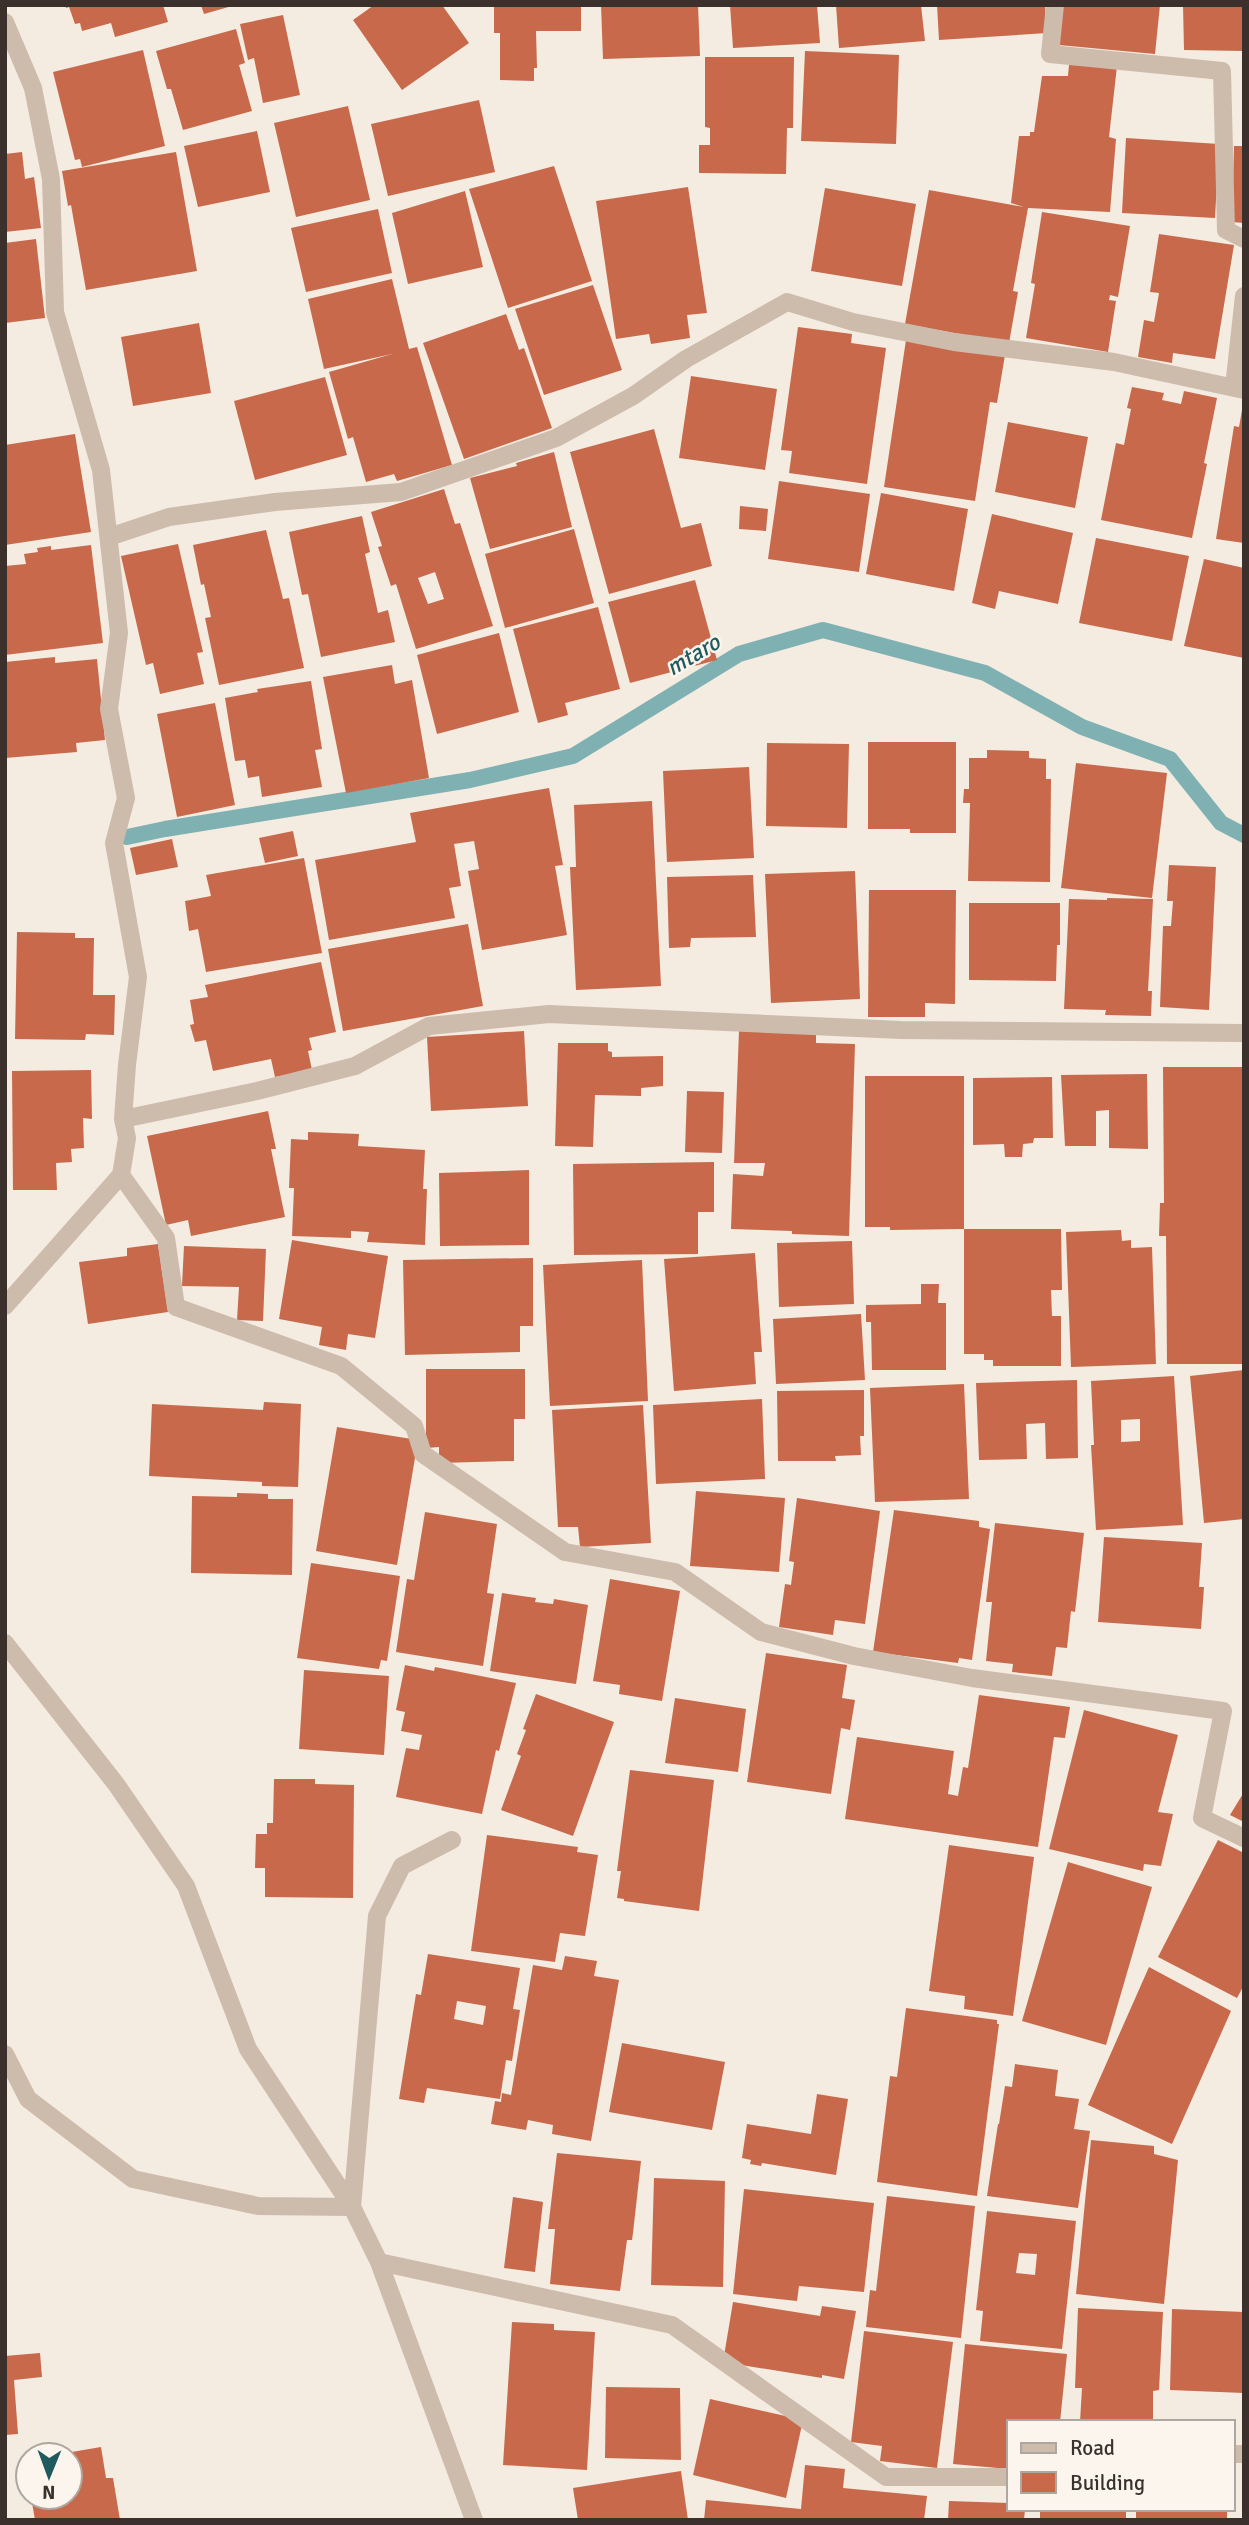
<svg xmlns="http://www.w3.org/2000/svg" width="1249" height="2525" viewBox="0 0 1249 2525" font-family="Signika,sans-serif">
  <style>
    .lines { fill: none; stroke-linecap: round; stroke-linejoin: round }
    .stream { stroke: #7fb0b2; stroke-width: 16 }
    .building { fill: #c8694b; fill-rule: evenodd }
    .street { stroke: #cdbbac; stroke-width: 18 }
    .labels { text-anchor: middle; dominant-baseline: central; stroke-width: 5; stroke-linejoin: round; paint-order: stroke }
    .water-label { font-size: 23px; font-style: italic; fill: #1f5a5e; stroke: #fbf5ee }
  </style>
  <rect width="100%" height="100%" fill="#f4ebe1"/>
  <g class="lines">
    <path class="stream" d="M127 837 165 829 470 780 573 756 739 654 823 630 985 673 1082 727 1170 759 1221 823 1244 835"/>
  </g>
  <path class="building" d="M65 5H163L168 22 115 37 111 23 82 31 80 23 75 24 69 7 66 8Z
    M201 5H232V6L204 14Z
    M374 5H442L469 43 402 90 353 20Z
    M494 5H581V31H536L537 68H534V81L500 80V33H494Z
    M601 5H698L700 56 603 59Z
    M730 5H817L820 43 733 48Z
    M836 5H921L925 41 839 48Z
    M937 5H1045L1047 33 939 40Z
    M1061 5H1160L1155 54 1059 45Z
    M1183 5H1244V51L1184 50Z
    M283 15 300 95 263 103 254 58 248 60 240 24Z
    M236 29 245 63 239 65 252 111 183 130 171 89H167L156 51Z
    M143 50 165 146 82 167 80 159 75 160 53 72Z
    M805 51 899 55 896 144 801 141Z
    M705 57H794L793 128H787L786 174 699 173V145H710V128L705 127Z
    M1069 65 1117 66 1109 137 1116 139 1110 212 1028 208 1013 291 1018 292 1009 343 905 324 929 190 1024 207 1011 203 1019 136H1030V132H1034L1042 76H1068Z
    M479 100 495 172 388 196 371 124Z
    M348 106 370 200 296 217 274 123Z
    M257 131 270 192 198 207 184 146Z
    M1126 138 1219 144 1215 218 1122 213Z
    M1234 146H1244V223L1232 222Z
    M22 152 25 179 34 177 41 228 5 232V154Z
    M176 152 197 271 86 290 71 205 68 206 62 171Z
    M554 166 592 281 508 308 469 189Z
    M688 187 707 313 687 315 690 338 651 344 649 334 616 339 596 201Z
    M825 188 916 204 902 286 811 271Z
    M465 191 483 267 408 284 392 213Z
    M378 209 392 273 306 292 291 228Z
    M1042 212 1130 226 1118 297 1110 295 1109 300 1116 301 1108 352 1026 338 1035 284 1031 283Z
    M1159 234 1234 245 1215 359 1173 353 1172 363 1138 357 1144 320 1154 322 1159 293 1150 292Z
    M36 239 45 318 5 323V243Z
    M392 279 409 349 417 347 452 465 397 481 394 474 366 482 353 437 348 439 329 372 392 354 324 369 308 299Z
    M593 285 622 370 544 395 515 309Z
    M506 314 519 350 524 348 552 428 464 459 423 343Z
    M199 323 211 393 133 406 121 337Z
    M798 327 852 334 851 343 886 348 867 484 789 473 792 451 781 450Z
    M906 340 1005 355 997 403 990 402 975 501 884 487Z
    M691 376 777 389 765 470 679 458Z
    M325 377 347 455 255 480 234 401Z
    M1132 387 1164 393 1162 400 1181 404 1184 391 1217 398 1204 463 1207 464 1192 538 1101 520 1116 443 1124 445 1131 409 1127 408Z
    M1242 410H1244V543L1216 539 1234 426 1239 427Z
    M1008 422 1088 437 1075 508 995 492Z
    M654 429 681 528 701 523 712 566 609 594 570 452Z
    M75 434 91 532 5 545V445Z
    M554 452 572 527 490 549 470 478 517 466 516 463Z
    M779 481 870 494 859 572 768 559Z
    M444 489 455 524 460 523 493 626 416 649 396 584 391 586 378 547 382 546 371 512ZM435 572 444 599 428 604 418 578Z
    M881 493 968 509 954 591 866 574Z
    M740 506 768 509 766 531 739 529Z
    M992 514 1073 533 1058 604 999 591 995 609 972 603Z
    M362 516 370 552 365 554 378 613 388 610 395 642 321 657 308 594 302 595 289 532Z
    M574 529 594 603 505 628 485 554Z
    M266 530 283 599 289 598 304 668 219 685 205 618 211 617 204 584 201 585 193 545Z
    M1096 538 1189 556 1172 641 1079 623Z
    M178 544 203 652 197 653 204 684 160 694 153 663 146 665 121 556Z
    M91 545 103 643 5 655V566L26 564 24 554 38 552 37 548 51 546V550Z
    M1204 559 1244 568V658L1184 646Z
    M695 580 717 660 630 683 608 602Z
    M598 607 620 689 565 703 568 715 538 723 513 629Z
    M499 633 519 712 437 734 417 655Z
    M55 657V663L97 659 105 740 76 743 77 752 5 758V662Z
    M392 665 395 684 412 680 429 778 346 793 323 677Z
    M311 681 322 749 315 750 322 787 262 797 259 776 248 778 245 760 235 761 225 698 258 692 257 689Z
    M215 703 235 805 177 817 157 714Z
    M868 742H956V833H910V829H868Z
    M767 743 849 744 847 828 766 826Z
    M987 750 1029 751V758L1046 759V779H1051L1050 882 968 881 970 803H963L964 789H969V758H987Z
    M1076 763 1167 773 1152 898 1061 888Z
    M749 767 754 858 667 862 663 771Z
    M549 788 563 865 555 866 567 935 482 950 468 871 479 869 474 841 454 844 461 886 449 888 455 918 329 940 315 860 416 842 410 813Z
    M652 801 661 986 576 990 570 867H576L574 805Z
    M293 831 298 856 265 863 259 838Z
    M172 839 178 867 136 875 130 848Z
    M304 858 322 953 206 972 198 929 189 931 185 901 211 896 206 875Z
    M1169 865 1216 867 1209 1010 1160 1007 1163 926H1171L1173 901H1167Z
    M855 871 860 999 771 1003 765 874Z
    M753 875 756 937 691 938 690 947 669 948 667 877Z
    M869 890H956L955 1004 925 1003V1017H868Z
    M1107 898 1153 899 1148 991H1152L1151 1016 1105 1015 1106 1010 1064 1009 1069 899 1107 900Z
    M969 903H1060V945H1057L1056 981 969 980Z
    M468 924 483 1006 343 1031 328 949Z
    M17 932 75 933V938H94L93 995H115L114 1035 86 1034 85 1040 15 1039Z
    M321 962 336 1032 309 1038 312 1050 308 1051 312 1070 275 1077 271 1059 213 1071 206 1040 195 1042 190 1025 194 1024 190 1000 208 997 205 985Z
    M524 1031 528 1106 431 1111 427 1037Z
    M739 1031 816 1034V1043L855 1044 849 1236 792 1234V1231L731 1229 733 1174 763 1176 765 1163H734Z
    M558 1043H608V1051L612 1052V1057L663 1056V1086L641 1088V1096L595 1095 593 1147 555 1146Z
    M1163 1067H1244V1364H1167L1166 1236H1159L1160 1203H1164Z
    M91 1070 92 1119 83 1118 84 1148 71 1149 72 1162 56 1163 57 1190H13L12 1071Z
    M1147 1074 1148 1149 1109 1148V1110L1096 1111V1146H1065L1061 1075Z
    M865 1076H964V1229H1061L1062 1290H1051L1052 1316H1061V1366H993V1360H984V1354H964V1229L890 1230V1227H865Z
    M1052 1077 1053 1138H1034L1033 1143 1023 1144 1022 1157H1005L1004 1144 973 1145V1078Z
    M687 1091 724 1092 722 1153 685 1152Z
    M268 1111 276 1149H271L285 1217 191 1236 188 1220 166 1225 147 1136Z
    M308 1132 359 1134 358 1146 425 1150 423 1189H427L425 1245 367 1242 369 1232 351 1231V1238L292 1236 294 1188H289L291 1139 308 1140Z
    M714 1162V1212H698V1254L574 1255 573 1164Z
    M529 1170V1245L440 1246 439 1173Z
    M1121 1230 1122 1241 1131 1240V1248L1152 1247 1156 1364 1071 1367 1066 1232Z
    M292 1240 388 1256 375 1338 348 1334 346 1350 319 1345 322 1327 279 1319Z
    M852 1241 854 1304 779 1307 777 1243Z
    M158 1244 168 1312 88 1324 79 1262 127 1256V1248Z
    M184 1246 266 1249 263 1321 237 1320 239 1287 182 1286Z
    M755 1253 762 1352H754L756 1384 674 1391 664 1259Z
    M533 1258V1326H520V1352L405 1355 403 1260Z
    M642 1260 648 1401 550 1406 543 1265Z
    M921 1284H939L938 1303H946V1370H872L871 1322H866V1305L921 1304Z
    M861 1314 865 1380 776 1384 773 1319Z
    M426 1369H525V1419H514V1461L439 1463V1447L426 1448Z
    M1244 1370V1519L1204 1523 1190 1376Z
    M1174 1376 1183 1525 1096 1530 1091 1445H1094L1091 1381ZM1140 1419V1441L1121 1442V1420Z
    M1077 1380 1078 1458 1046 1459 1045 1423 1026 1424 1027 1459 979 1460 976 1383Z
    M964 1384 969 1499 875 1502 870 1388Z
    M864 1390V1436H860L861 1455 835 1456 836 1461H778L777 1391Z
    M762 1399 765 1479 656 1484 653 1405Z
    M264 1402 301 1404 298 1487 262 1486V1482L149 1476 152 1404 263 1410Z
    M643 1405 651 1543 580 1547 578 1527H558L552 1410Z
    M337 1427 418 1440 397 1565 316 1551Z
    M696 1491 785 1498 779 1572 690 1566Z
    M237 1493 268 1494V1499H293L292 1575 191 1573 192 1496 237 1497Z
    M797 1498 880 1511 865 1624 835 1620 833 1635 779 1627 785 1584 791 1585 794 1562 789 1561Z
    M894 1510 979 1521V1527L990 1529 972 1660 959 1658 958 1663 873 1652Z
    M425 1512 497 1524 487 1593 494 1594 483 1666 396 1652 407 1579 414 1580Z
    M995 1523 1084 1533 1075 1612 1071 1611 1067 1648 1056 1647 1052 1676 1012 1672 1013 1664 986 1661 992 1602H986Z
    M1104 1537 1202 1543 1199 1587H1204L1201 1629 1098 1622Z
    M311 1563 400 1576 387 1661 381 1660 379 1669 297 1658Z
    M610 1579 680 1591 662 1701 619 1694 620 1685 593 1681Z
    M502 1593 536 1598 535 1602 553 1604 554 1599 588 1605 576 1684 490 1671Z
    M766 1653 847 1665 842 1698 855 1700 850 1730 841 1728 831 1794 747 1782Z
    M405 1665 434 1671 435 1667 516 1683 499 1751 496 1750 482 1814 396 1797 406 1748 419 1750 422 1735 401 1731 405 1712 396 1710Z
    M304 1670 389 1676 384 1755 299 1749Z
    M536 1694 614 1722 573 1836 501 1810 521 1756 517 1754 526 1730 523 1729Z
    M979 1695 1070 1707 1065 1738 1054 1737 1038 1847 845 1819 857 1737 954 1751 948 1794 958 1796 963 1767 968 1768Z
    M675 1698 746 1709 738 1772 665 1763Z
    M1084 1710 1178 1735 1158 1812 1173 1814 1161 1866 1144 1864 1143 1871 1049 1849Z
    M630 1770 714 1780 699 1911 624 1901V1899L617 1898 621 1871H617Z
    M274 1779H315V1784L354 1785 353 1898 265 1897V1868H255L256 1834H267V1823H273Z
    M1244 1792V1822L1230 1815Z
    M487 1835 578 1847 577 1852 598 1855 585 1936 560 1933 555 1962 471 1951Z
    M1218 1840 1244 1853V1985L1237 1998 1158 1957Z
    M949 1845 1034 1857 1013 2016 964 2009 965 1996 929 1991Z
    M1068 1862 1152 1887 1106 2045 1022 2021Z
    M428 1954 520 1968 513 2009 520 2010 512 2061 506 2060 500 2099 427 2088 424 2103 399 2099 416 1994 421 1995ZM457 2001 486 2006 483 2025 454 2019Z
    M565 1956 597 1961 594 1976 619 1980 591 2141 552 2134 553 2125 528 2120 526 2130 491 2124 495 2101 501 2102 502 2093 511 2095 533 1965 562 1970Z
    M1149 1967 1231 2011 1172 2144 1088 2105Z
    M906 2008 997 2020V2024H999L977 2196 877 2182 890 2076 897 2077Z
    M622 2043 725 2062 712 2130 609 2112Z
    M1015 2064 1058 2070 1055 2096 1079 2099 1074 2129 1090 2131 1078 2208 987 2196 998 2124H999L1005 2086 1012 2087Z
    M817 2094 848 2099 836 2175 762 2163 761 2166 750 2164 751 2160 742 2158 747 2124 811 2134Z
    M1091 2140 1154 2146V2154L1178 2160 1164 2304 1076 2294Z
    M557 2153 641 2161 633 2233 632 2240H627L620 2291 550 2284 555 2229H548Z
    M654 2178 725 2181 723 2287 651 2285Z
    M744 2189 874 2203 864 2292 799 2286 797 2301 733 2294Z
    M887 2196 975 2206 961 2338 866 2327 870 2290 876 2291Z
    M513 2197 543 2202 535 2272 504 2268Z
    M987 2211 1076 2221 1062 2349 980 2341 983 2311 976 2310ZM1019 2253 1037 2254 1035 2275 1016 2273Z
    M733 2302 820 2316 822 2306 856 2311 844 2379 822 2375V2378L723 2362Z
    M1078 2308 1163 2312 1159 2390 1153 2391V2422H1080L1082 2388H1075Z
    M1172 2309 1244 2312V2393L1170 2390Z
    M512 2322 554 2324V2330L595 2332 587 2470 503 2465Z
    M864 2331 953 2342 937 2468 880 2461 882 2446 851 2442Z
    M965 2344 1067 2354 1060 2422H1009V2469L953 2464Z
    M40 2353 42 2377 14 2380 18 2434 5 2435V2356Z
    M606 2387 680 2388 681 2460 605 2458Z
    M710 2399 803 2420 786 2498 693 2475Z
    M101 2447 106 2478H113L120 2520H35L31 2497H70V2455L60 2454Z
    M805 2465 845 2469 843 2488 927 2496 924 2520H704L706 2500 801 2509Z
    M681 2471 688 2520H578L573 2488Z
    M949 2501 1009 2503V2509H1025L1024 2520H948Z
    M1040 2509H1126V2520H1040Z
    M1136 2509H1227V2520H1136Z"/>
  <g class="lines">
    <path class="street" d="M1055 5 1050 54 1222 71 1226 230 1244 239
      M5 22 33 88 51 179 55 312 101 470 119 633 109 709 126 798 114 843 138 977 127 1065 123 1119 127 1138 121 1175 5 1306
      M1234 387 1244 296
      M109 537 169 517 275 502 401 492 556 438 633 396 686 359 787 302 853 322 954 342 1114 362 1244 390
      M123 1119 257 1091 355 1066 429 1026 549 1014 901 1030 1244 1033
      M121 1175 166 1238 176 1307 341 1366 414 1426 423 1454 565 1552 675 1572 761 1632 854 1656 972 1678 1223 1711 1202 1818 1244 1838
      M5 1643 116 1784 186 1886 248 2049 352 2207 379 2262 474 2520
      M5 2054 28 2099 133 2179 258 2206 352 2207 377 1916 402 1866 452 1840
      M379 2262 672 2325 886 2477H1009
      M1233 2454H1244"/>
  </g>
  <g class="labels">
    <g class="water-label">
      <text transform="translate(693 655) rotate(-31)">mtaro</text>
    </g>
  </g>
  <rect width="1249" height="2525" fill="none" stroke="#3b302b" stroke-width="14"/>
  <rect x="1007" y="2420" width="228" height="91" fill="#fbf5ee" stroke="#aea6a0" stroke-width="2"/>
  <rect x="1021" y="2443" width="35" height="10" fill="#cdbbac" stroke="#aea6a0" stroke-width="2"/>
  <text x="1070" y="2455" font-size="21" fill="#3b302b">Road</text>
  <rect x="1021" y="2472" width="35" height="21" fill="#c8694b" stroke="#aea6a0" stroke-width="2"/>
  <text x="1070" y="2490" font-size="21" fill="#3b302b">Building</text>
  <g transform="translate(49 2476) rotate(181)"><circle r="33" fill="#fbf5ee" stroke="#aea6a0" stroke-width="2"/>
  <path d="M0-5L12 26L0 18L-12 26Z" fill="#1f5a5e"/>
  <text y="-10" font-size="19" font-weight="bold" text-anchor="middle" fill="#3b302b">N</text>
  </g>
</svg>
